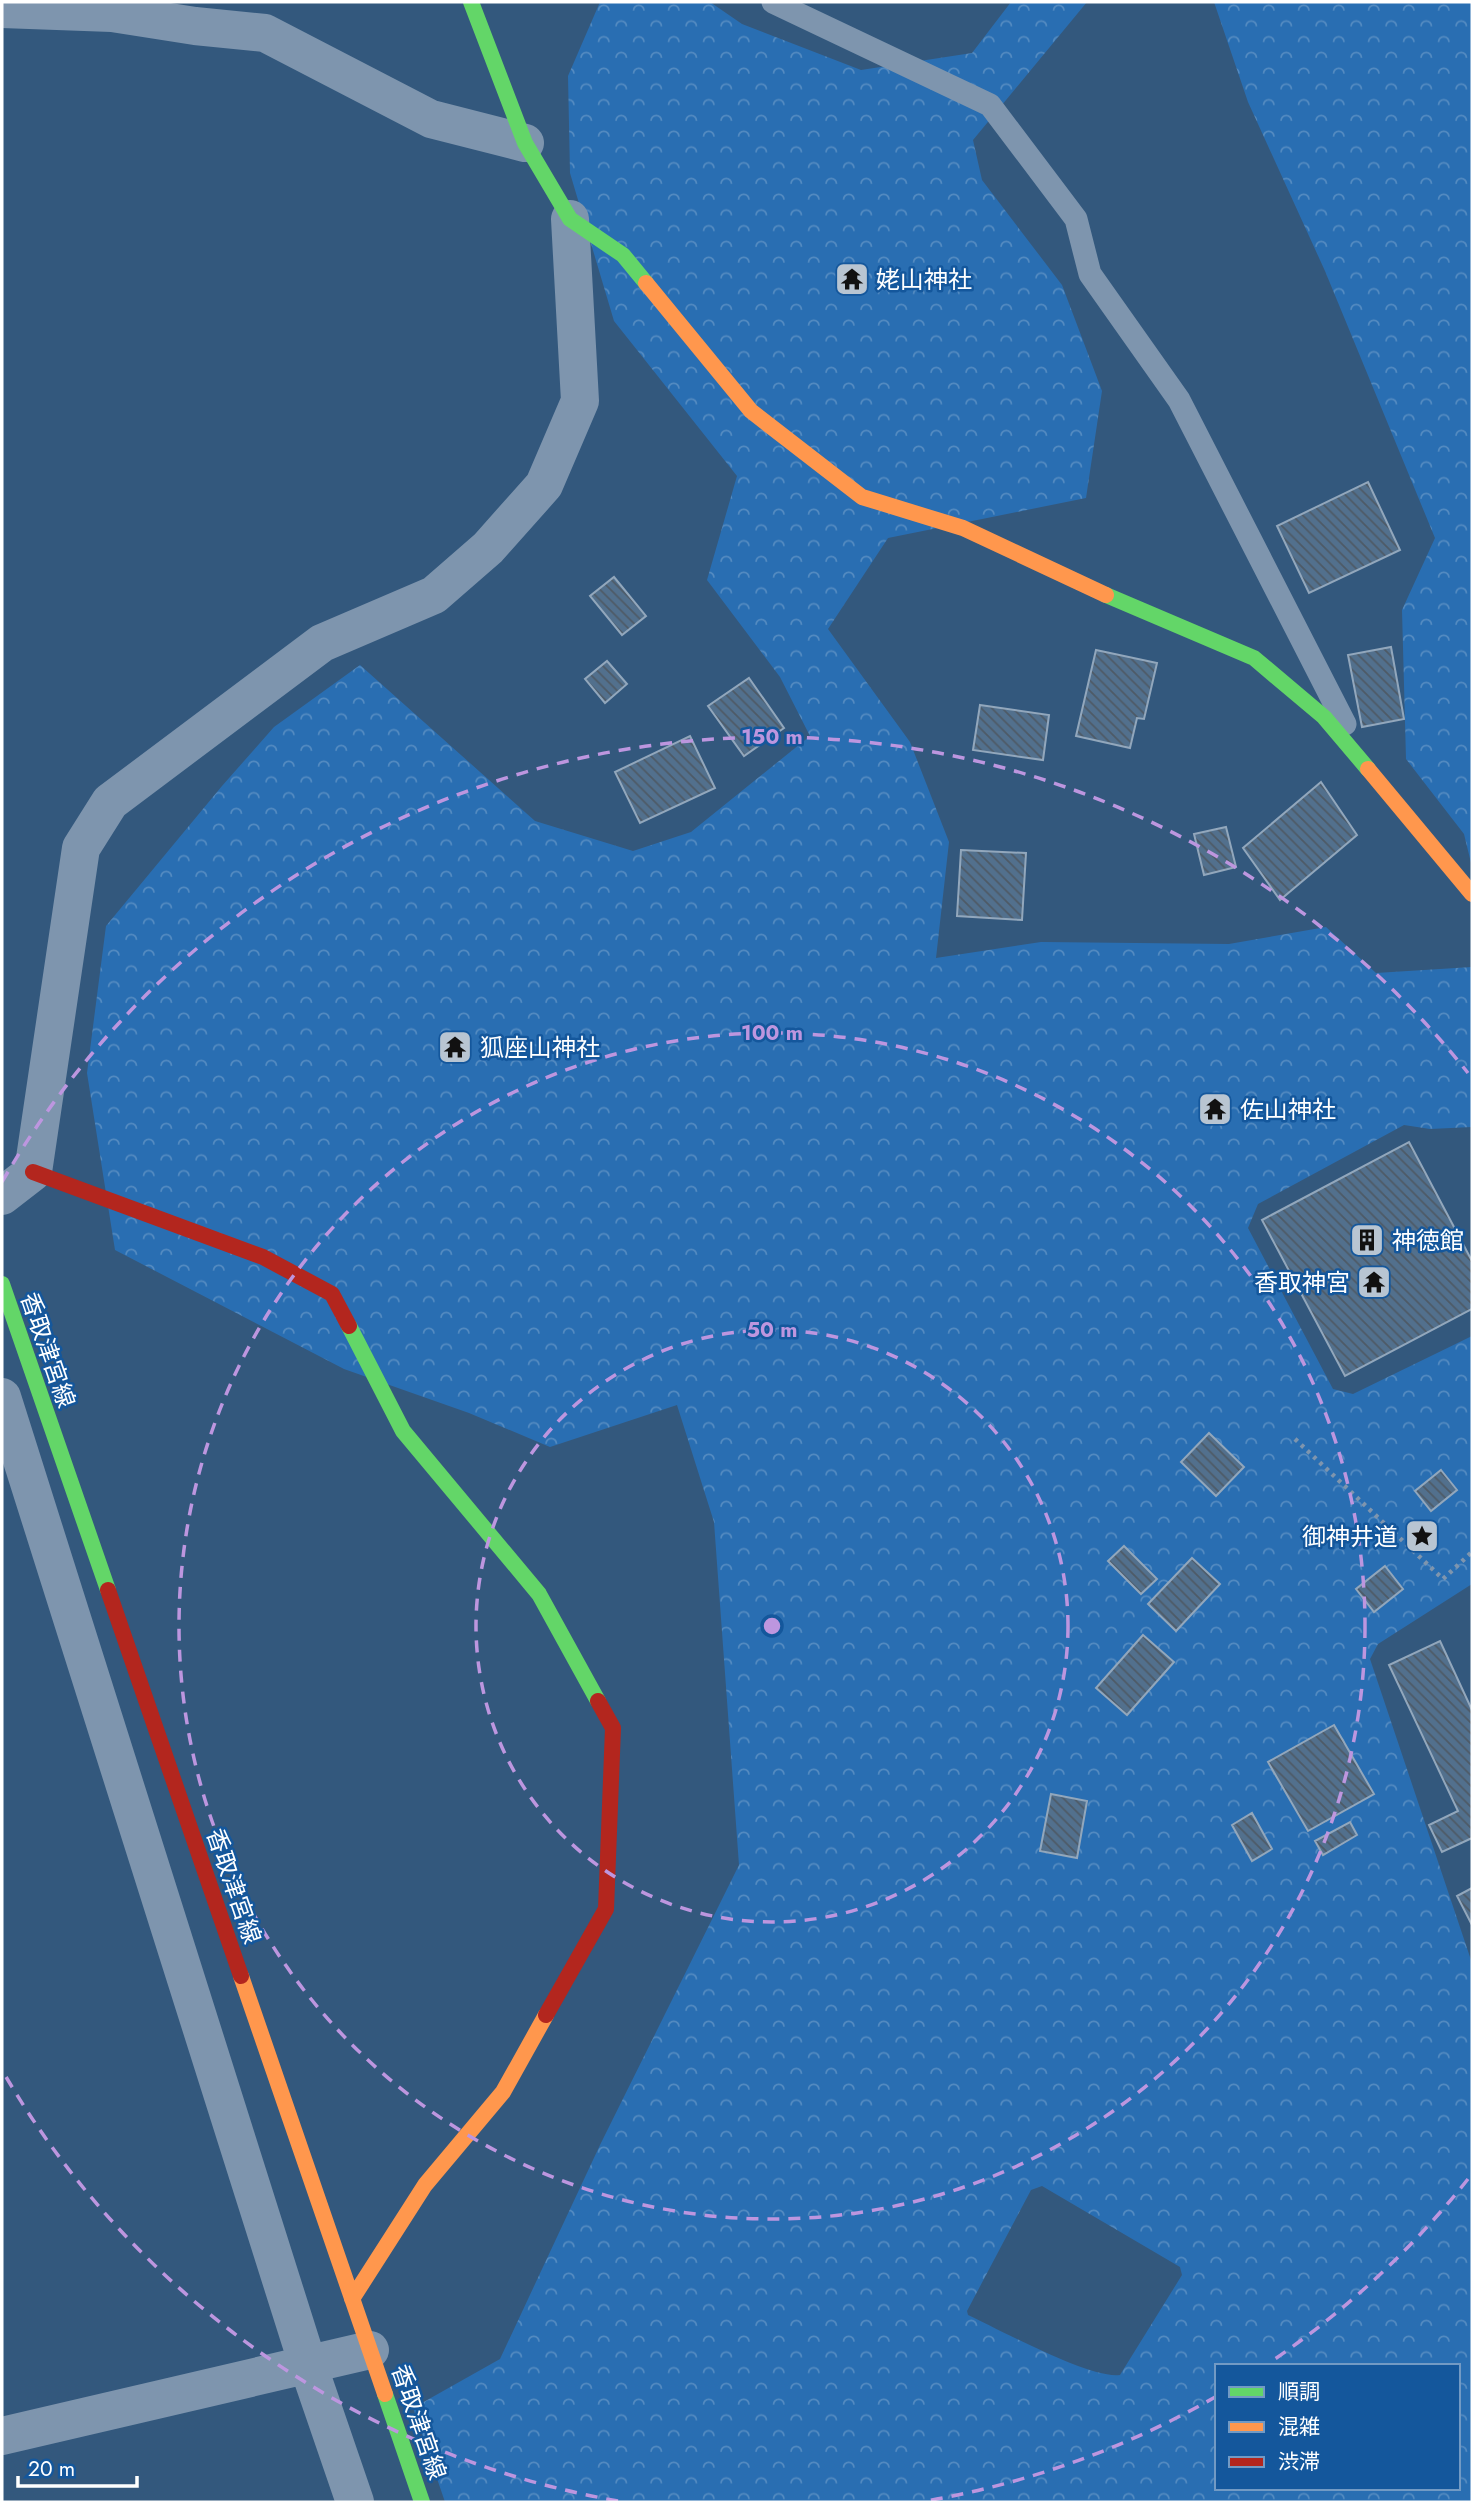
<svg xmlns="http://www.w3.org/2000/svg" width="1474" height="2504" viewBox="0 0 1474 2504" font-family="Jost,'Noto Sans JP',sans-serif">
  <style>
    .forest { fill: url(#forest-crowns); fill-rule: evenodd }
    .building { fill: url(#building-back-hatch); stroke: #92a7bc; stroke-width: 2 }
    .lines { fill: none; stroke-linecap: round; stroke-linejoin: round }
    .path { stroke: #7e95ae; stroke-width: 4.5; stroke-dasharray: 3.5 5; stroke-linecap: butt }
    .lane { stroke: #7e95ae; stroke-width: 23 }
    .street { stroke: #7e95ae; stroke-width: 38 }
    .fast { stroke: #63d668; stroke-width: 16 }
    .slow { stroke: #ff974d; stroke-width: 16 }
    .jam { stroke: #b3261e; stroke-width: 16 }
    .ring { fill: none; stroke: #bd96df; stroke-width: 3.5; stroke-dasharray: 12 9 }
    .labels { text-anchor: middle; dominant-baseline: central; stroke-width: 5; stroke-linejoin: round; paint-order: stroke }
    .poi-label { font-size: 24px; fill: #fff; stroke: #14579c; text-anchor: start }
    .street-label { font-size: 24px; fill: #fff; stroke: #14579c }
    .centre { fill: #bd96df; stroke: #14579c; stroke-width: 3.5 }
    .ring-label { font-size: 21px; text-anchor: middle; font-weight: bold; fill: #bd96df; stroke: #14579c; stroke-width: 5; stroke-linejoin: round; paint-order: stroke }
  </style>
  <defs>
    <pattern id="forest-crowns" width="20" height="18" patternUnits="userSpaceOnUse" patternTransform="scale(1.75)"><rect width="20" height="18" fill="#296eb2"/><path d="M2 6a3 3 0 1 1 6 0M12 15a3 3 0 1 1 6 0" fill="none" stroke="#548bc1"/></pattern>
    <pattern id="building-back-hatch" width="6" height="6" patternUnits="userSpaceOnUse" patternTransform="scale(1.75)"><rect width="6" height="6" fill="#52708d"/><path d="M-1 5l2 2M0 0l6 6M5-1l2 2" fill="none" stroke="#4e5a66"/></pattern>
  </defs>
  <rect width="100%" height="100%" fill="#33587d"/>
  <path class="forest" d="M600 2H710L742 24 861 70 972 53 1011 2H1087L973 140 982 180 1062 285 1102 391 1086 498 888 538 828 629 910 742 949 842 936 958 1041 942 1229 944 1326 927 1376 973 1472 967V1127L1430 1129 1404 1125 1258 1204 1248 1228 1333 1389 1353 1394 1472 1336V1584L1378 1644 1370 1659 1472 1963V2502H445L413 2408 500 2359 600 2145 739 1865 714 1522 677 1405 550 1447 469 1413 344 1369 115 1250 87 1073 106 926 222 786 274 727 360 665 535 821 633 851 691 832 810 736 780 677 707 580 737 476 614 321 570 173 568 76ZM1042 2186 1180 2267 1182 2275 1120 2375C1092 2380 998 2329 968 2315L967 2311 1031 2190ZM1217 2366H1458V2488H1217Z
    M1214 2H1472V867L1464 834 1406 759 1402 610 1435 538 1325 271 1248 102Z"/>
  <path class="building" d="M1368 482 1400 550 1309 593 1277 526Z
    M614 577 646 616 622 635 590 596Z
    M1391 647 1404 719 1362 727 1348 655Z
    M1096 650 1157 663 1144 719 1137 718 1130 748 1076 736Z
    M607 661 627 684 605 703 585 679Z
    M749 678 784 728 744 756 708 706Z
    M980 705 1049 715 1043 760 973 750Z
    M690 736 715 788 640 823 615 772Z
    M1321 782 1357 835 1280 900 1243 848Z
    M1226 827 1236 867 1204 875 1194 834Z
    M961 850 1026 853 1022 920 957 916Z
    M1409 1142 1472 1261V1309L1345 1376 1262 1220Z
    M1209 1433 1244 1467 1216 1496 1181 1462Z
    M1441 1470 1457 1490 1431 1511 1415 1491Z
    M1124 1546 1157 1579 1141 1594 1108 1561Z
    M1192 1558 1220 1584 1176 1631 1148 1604Z
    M1385 1566 1403 1589 1374 1612 1356 1589Z
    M1143 1635 1174 1662 1127 1715 1096 1688Z
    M1440 1641 1472 1710V1838L1442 1852 1429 1825 1458 1811 1389 1665Z
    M1334 1725 1374 1794 1308 1831 1268 1762Z
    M1051 1794 1087 1801 1077 1858 1040 1851Z
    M1252 1813 1272 1849 1252 1861 1232 1825Z
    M1350 1822 1357 1835 1323 1855 1315 1841Z
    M1472 1888V1925L1457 1896Z"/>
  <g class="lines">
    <path class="path" d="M1295 1439 1443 1579 1472 1552"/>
    <path class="lane" d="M773 2 990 105 1076 219 1090 274 1179 400 1345 724"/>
    <path class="street" d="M2 9 112 13 195 26 265 33 431 119 525 143
      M2 1196 33 1172 81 848 110 802 322 643 434 595 488 548 544 485 580 401 570 219
      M2 1397 308 2365 355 2502
      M2 2436 370 2350"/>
    <path class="fast" d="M471 2 525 143 570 219 623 255 646 283
      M1106 595 1254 658 1324 717 1368 769
      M2 1284 108 1590
      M349 1326 403 1431 539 1594 598 1701
      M385 2394 422 2502"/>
    <path class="slow" d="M646 283 751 411 862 497 963 528 1106 595
      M1368 769 1472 894
      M241 1976 385 2394
      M352 2299 425 2185 503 2092 546 2015"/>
    <path class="jam" d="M33 1172 263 1257 332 1294 349 1326
      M108 1590 241 1976
      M546 2015 606 1909 613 1728 598 1701"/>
  </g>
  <g class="ring">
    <circle cx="772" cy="1626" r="296"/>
    <circle cx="772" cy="1626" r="593"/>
    <path d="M1468 2179A889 889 0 0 1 1269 2363M1217 2396A889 889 0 0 1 926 2501M618 2501A889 889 0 0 1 2 2070M2 1182A889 889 0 0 1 1468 1073"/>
  </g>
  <defs>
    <g id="temple-square" transform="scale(1.75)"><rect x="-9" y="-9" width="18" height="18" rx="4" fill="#b8c5d2" stroke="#14579c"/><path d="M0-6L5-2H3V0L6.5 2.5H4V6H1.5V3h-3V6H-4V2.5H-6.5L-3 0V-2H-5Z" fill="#111"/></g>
    <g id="building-square" transform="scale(1.75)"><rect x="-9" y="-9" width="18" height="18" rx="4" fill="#b8c5d2" stroke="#14579c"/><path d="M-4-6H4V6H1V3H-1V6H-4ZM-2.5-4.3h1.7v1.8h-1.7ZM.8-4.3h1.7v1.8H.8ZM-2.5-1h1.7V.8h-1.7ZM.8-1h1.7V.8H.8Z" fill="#111"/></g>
    <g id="sight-square" transform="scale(1.75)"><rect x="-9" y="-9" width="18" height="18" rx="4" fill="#b8c5d2" stroke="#14579c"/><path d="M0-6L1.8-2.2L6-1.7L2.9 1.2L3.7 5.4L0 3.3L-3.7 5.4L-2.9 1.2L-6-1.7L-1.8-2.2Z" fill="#111"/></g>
  </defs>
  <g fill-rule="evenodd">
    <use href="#temple-square" x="852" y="279"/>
    <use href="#temple-square" x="455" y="1047"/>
    <use href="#temple-square" x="1215" y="1109"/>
    <use href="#building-square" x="1367" y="1240"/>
    <use href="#temple-square" x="1374" y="1282"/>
    <use href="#sight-square" x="1422" y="1536"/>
  </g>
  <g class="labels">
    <g class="poi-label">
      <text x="876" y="279">姥山神社</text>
      <text x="480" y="1047">狐座山神社</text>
      <text x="1240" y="1109">佐山神社</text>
      <text x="1392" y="1240">神徳館</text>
      <text x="1350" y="1282" text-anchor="end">香取神宮</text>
      <text x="1398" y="1536" text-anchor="end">御神井道</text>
    </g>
    <g class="street-label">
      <text transform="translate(48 1350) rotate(71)">香取津宮線</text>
      <text transform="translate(234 1886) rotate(71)">香取津宮線</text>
      <text transform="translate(419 2422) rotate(71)">香取津宮線</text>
    </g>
  </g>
  <circle cx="772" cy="1626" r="10" class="centre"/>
  <g class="ring-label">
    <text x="772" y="744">150 m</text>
    <text x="772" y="1040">100 m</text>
    <text x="772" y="1337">50 m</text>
  </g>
  <rect width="1474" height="2504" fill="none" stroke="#ffffff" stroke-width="7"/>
  <rect x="1215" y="2364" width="245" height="126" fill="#14579c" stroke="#729ac4" stroke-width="2"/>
  <rect x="1229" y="2387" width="35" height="10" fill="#63d668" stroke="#729ac4" stroke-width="2"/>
  <text x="1278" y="2399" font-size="21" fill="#ffffff">順調</text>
  <rect x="1229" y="2422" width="35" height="10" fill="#ff974d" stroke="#729ac4" stroke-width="2"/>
  <text x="1278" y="2434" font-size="21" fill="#ffffff">混雑</text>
  <rect x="1229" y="2457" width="35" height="10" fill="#b3261e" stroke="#729ac4" stroke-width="2"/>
  <text x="1278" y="2469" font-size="21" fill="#ffffff">渋滞</text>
  <path d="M18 2476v10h119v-10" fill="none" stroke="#ffffff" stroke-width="3.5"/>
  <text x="28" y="2476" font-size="21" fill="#ffffff" stroke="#14579c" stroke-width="5" paint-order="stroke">20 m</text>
</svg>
